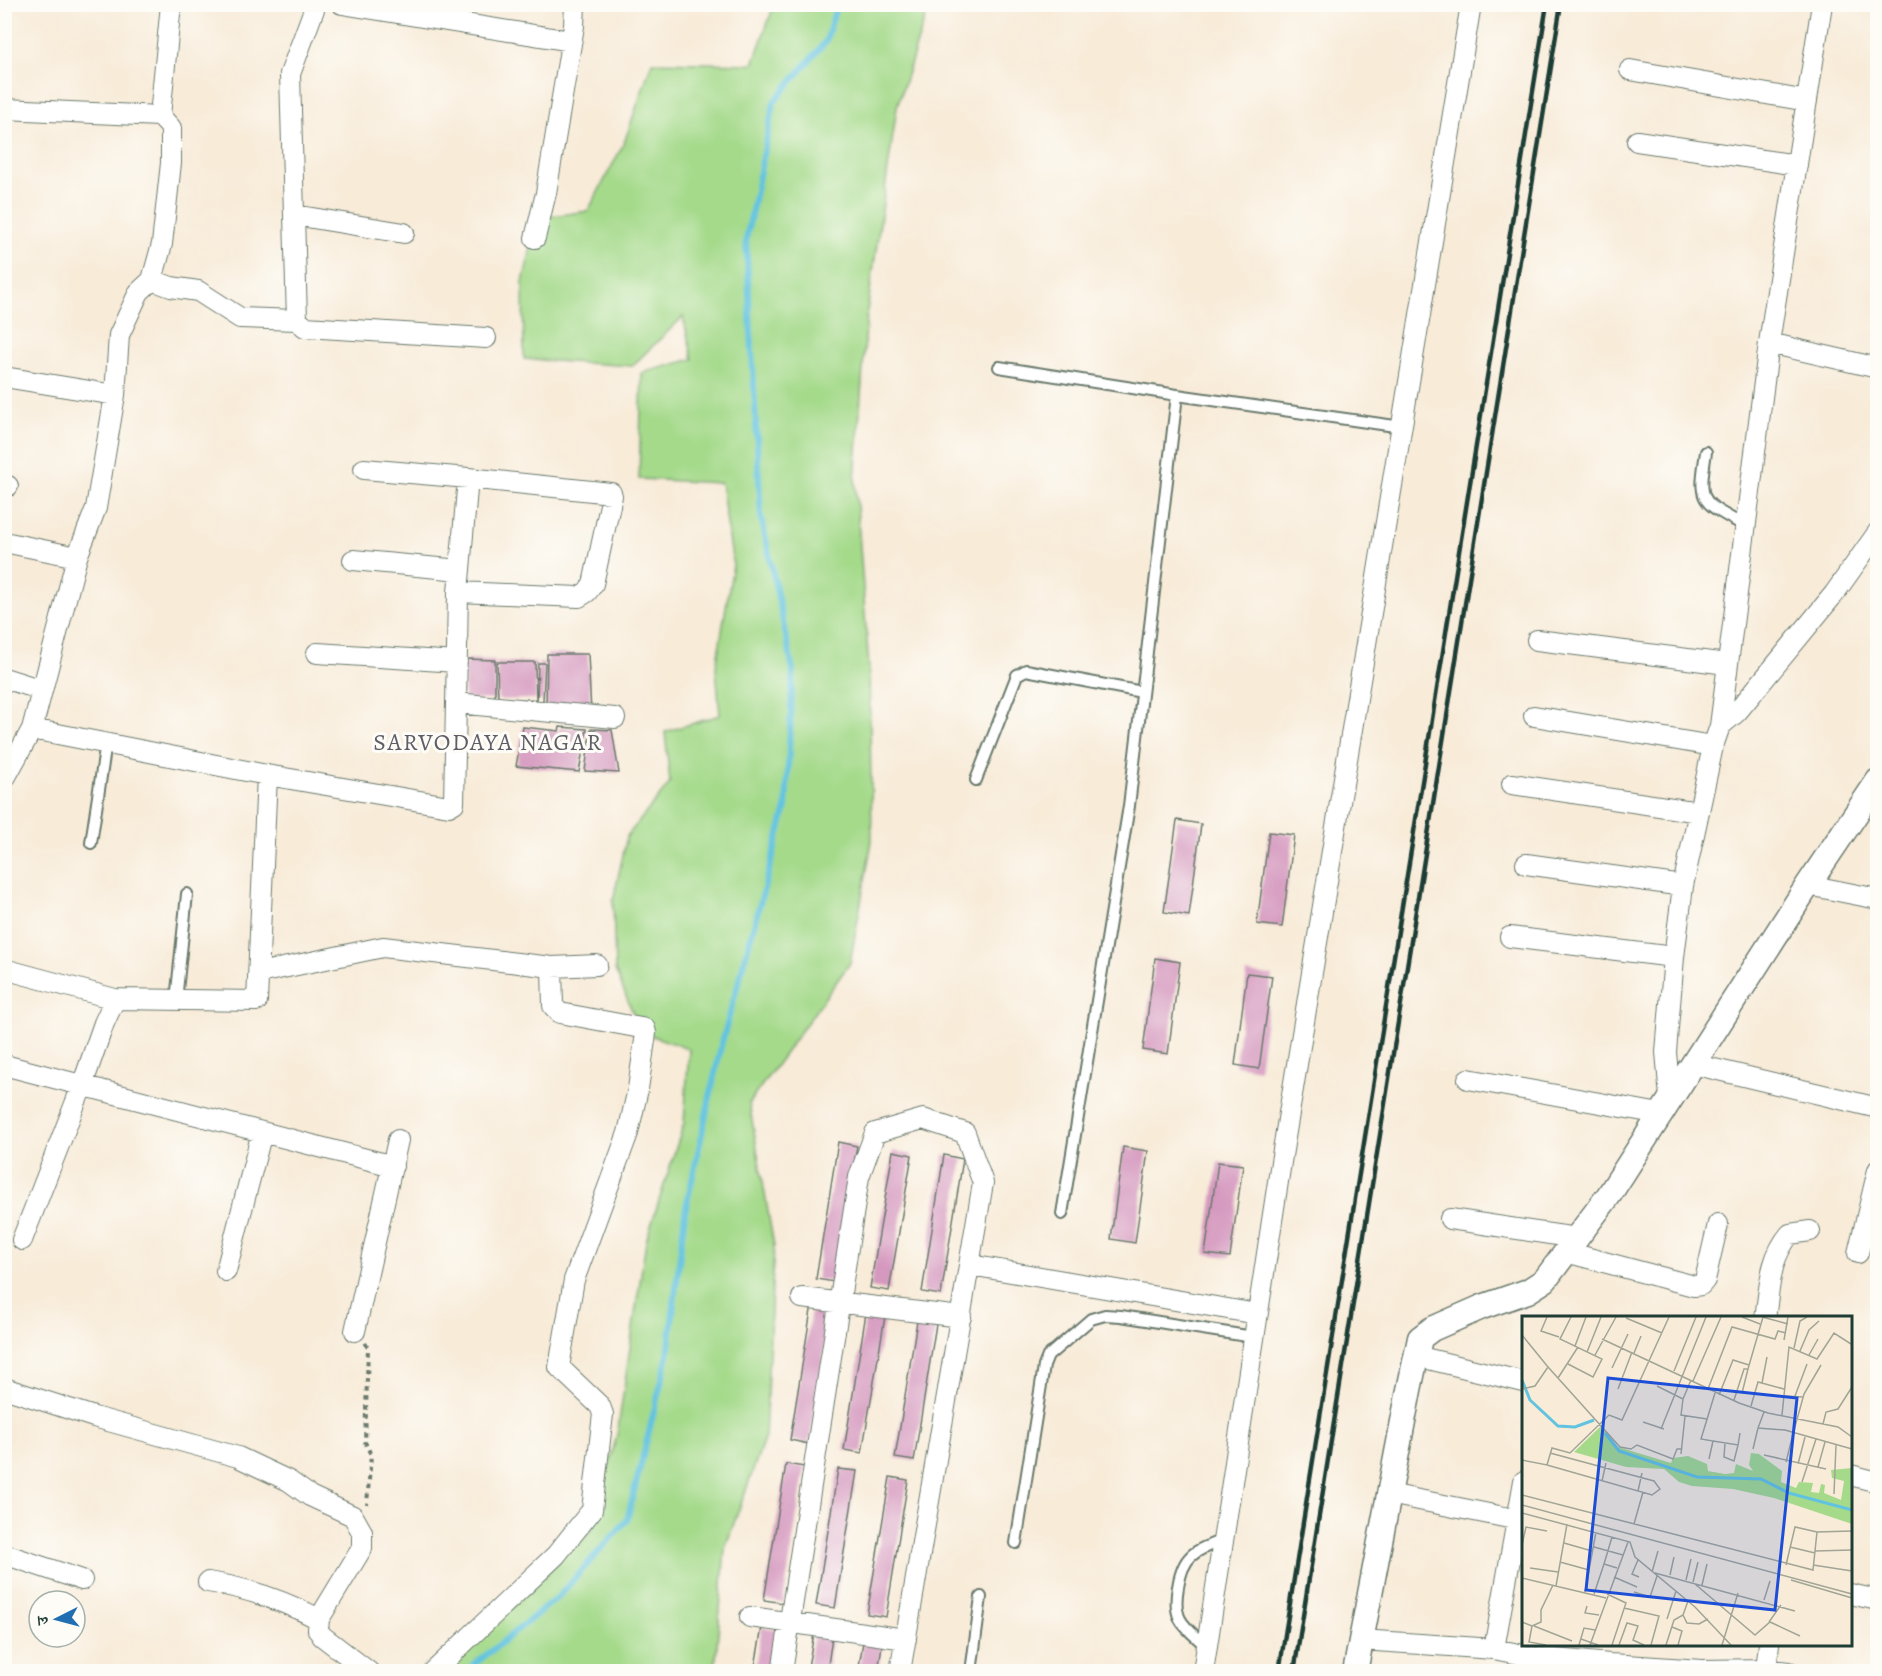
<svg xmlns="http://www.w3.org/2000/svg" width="1882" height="1676" viewBox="0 0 1882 1676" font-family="Alegreya,'Noto Serif Devanagari',serif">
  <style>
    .green { fill: #a5da8b; stroke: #628c60; stroke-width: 1.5 }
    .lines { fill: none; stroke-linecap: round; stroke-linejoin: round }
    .stream { stroke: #62c3e0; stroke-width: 6 }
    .building { fill: #d599bf }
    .service-casing { stroke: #6b7a6d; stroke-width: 14 }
    .minor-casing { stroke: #6b7a6d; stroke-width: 22 }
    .tertiary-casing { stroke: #6b7a6d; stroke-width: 27 }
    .path { stroke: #6b7a6d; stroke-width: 4; stroke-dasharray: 4.5 4.5; stroke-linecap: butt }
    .service { stroke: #fff; stroke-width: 10 }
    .minor { stroke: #fff; stroke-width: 20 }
    .tertiary { stroke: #fff; stroke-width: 24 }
    .rail { stroke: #1f3d34; stroke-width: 4.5 }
    .labels { text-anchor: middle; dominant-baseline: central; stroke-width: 6; stroke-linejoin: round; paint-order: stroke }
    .neighbourhood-label { font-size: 24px; letter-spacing: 1.5px; fill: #5f5d65; stroke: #fdfcf7 }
    .inset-river { fill: none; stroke: #62c3e0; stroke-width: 3 }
    .inset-road { fill: none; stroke: #a1a596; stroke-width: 1.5 }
    .view { fill: #1d4ed8; fill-opacity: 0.15; stroke: #1d4ed8; stroke-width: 3 }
    .inset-edge { fill: none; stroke: #1f3d34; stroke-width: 3 }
  </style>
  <rect width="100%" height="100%" fill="#fdfcf7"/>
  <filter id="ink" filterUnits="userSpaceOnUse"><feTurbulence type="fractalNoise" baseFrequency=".0167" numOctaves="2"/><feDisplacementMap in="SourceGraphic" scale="12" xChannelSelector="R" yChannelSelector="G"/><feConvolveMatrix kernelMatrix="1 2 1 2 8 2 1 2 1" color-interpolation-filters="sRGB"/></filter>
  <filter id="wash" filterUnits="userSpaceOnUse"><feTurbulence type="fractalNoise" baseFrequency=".008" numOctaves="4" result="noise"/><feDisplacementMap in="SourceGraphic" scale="24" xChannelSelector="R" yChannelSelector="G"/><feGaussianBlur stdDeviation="1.35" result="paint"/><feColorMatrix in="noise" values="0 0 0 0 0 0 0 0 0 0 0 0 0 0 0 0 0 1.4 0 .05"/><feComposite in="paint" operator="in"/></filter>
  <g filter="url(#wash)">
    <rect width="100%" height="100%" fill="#f8ebd8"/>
    <path class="green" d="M774 5H929L897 107 867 312 855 479 869 668 872 841 850 963 749 1103 774 1246 765 1437 725 1548 715 1671 448 1672 496 1620 591 1530 617 1435 646 1241 684 1123 689 1049 641 1032 615 970 613 901 627 836 670 783 665 732 720 715 716 667 733 565 721 483 639 479 642 373 693 359 683 317 632 366 524 359 523 282 538 218 588 211 624 143 652 62 753 64Z"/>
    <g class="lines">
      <path class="stream" d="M465 1672 558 1597 627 1520 668 1355 685 1212 721 1046 786 808 793 670 761 516 746 240 774 102 826 41 837 4"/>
    </g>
    <g id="blocks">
      <path class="building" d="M547 654H588L591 712 546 708Z
        M466 659 495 660V700L464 699Z
        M497 662H535L536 699 498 700Z
        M538 663H545L543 701H537Z
        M523 727 559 731 560 727 587 729 579 772 516 766Z
        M591 729 612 730 619 773 585 771Z
        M1177 820 1201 824 1189 916 1164 912Z
        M1269 832 1294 835 1282 927 1257 924Z
        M1155 958 1180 962 1168 1054 1143 1050Z
        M1247 973 1272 976 1259 1069 1235 1065Z
        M838 1142 857 1146 834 1282 816 1279Z
        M1123 1147 1148 1151 1135 1243 1111 1239Z
        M893 1151 912 1155 889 1291 870 1288Z
        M944 1155 963 1159 941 1295 922 1292Z
        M1218 1162 1243 1165 1230 1257 1205 1254Z
        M812 1304 831 1307 809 1444 790 1440Z
        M866 1313 885 1316 862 1453 844 1450Z
        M917 1321 936 1324 914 1461 895 1458Z
        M786 1464 805 1467 783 1603 764 1600Z
        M838 1469 857 1471 835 1608 816 1605Z
        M890 1477 908 1480 886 1617 867 1614Z
        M762 1627 781 1630 774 1672H754Z
        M814 1634 832 1637 827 1672H807Z
        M863 1642 882 1645 878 1672H858Z"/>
    </g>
  </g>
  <g filter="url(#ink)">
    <use href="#blocks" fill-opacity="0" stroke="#6b7a6d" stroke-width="1.5"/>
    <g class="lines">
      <g class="service-casing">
        <path id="service" d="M999 367 1177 395 1402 427
          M1706 452C1698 503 1700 501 1745 526
          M976 780 1017 675 1026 670 1142 692
          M91 843 106 743
          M176 1001 187 894
          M1062 1214 1129 806 1177 395
          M1016 1543 1044 1366 1048 1356 1091 1319 1105 1315 1121 1316 1253 1337
          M1206 1646C1198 1638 1185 1629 1180 1619 1175 1609 1176 1598 1178 1587 1183 1555 1194 1551 1223 1540
          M971 1672 981 1597"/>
      </g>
      <g class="minor-casing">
        <path id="minor" d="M342 4 571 41
          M1630 70 1807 101
          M4 109 160 116
          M1637 141 1797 165
          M294 215 404 233
          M535 238 546 193 574 26 575 4
          M152 280 171 287 198 291 240 318 297 320 290 74 316 4
          M297 320 305 327 486 338
          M1769 343 1878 368
          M4 377 115 395
          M364 469 468 478 458 592 456 703
          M4 486H8
          M4 542 77 557
          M353 560 460 570
          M458 592 579 597 587 592 593 584 612 496 611 493 468 478
          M1537 640 1727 664
          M317 653 457 662
          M4 678 42 690
          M1534 716 1713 746
          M1720 726 1737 712 1834 594 1878 532
          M32 729 267 775 449 806 454 803 456 703 615 718
          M4 780 32 729 77 557 96 508 115 395 119 335 139 292 152 280 162 244 171 163V128L160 116 171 4
          M1512 784 1699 812
          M1526 864 1683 886
          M1808 885 1878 899
          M1510 937 1674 957
          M4 969 115 999
          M259 973 383 947 552 967 597 965
          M1693 1064 1878 1108
          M4 1065 393 1166
          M1468 1079 1660 1114
          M1670 1098 1666 1052 1674 957 1683 886 1713 746 1720 726 1769 343 1822 4
          M1450 1219 1577 1238
          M22 1240 82 1086 104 1023 115 999 257 1001 267 775
          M1566 1252 1694 1286 1701 1285 1705 1280 1718 1224
          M1858 1253 1878 1170
          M970 1265 1257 1314
          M226 1271 262 1132
          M802 1298 961 1317
          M1765 1318C1770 1287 1769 1259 1790 1234L1810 1231
          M355 1331 398 1140
          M1416 1356 1524 1382
          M4 1388 94 1417 238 1457 289 1481 310 1496 353 1516 362 1532V1548L319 1619 318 1630 322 1636 369 1672
          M1850 1475 1878 1482
          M1389 1494 1524 1521
          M4 1554 82 1580
          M208 1582C247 1588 284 1601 319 1619
          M1850 1594 1878 1600
          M750 1617 906 1639
          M1361 1640 1494 1649 1533 1657 1610 1664 1702 1670 1766 1669 1789 1672
          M1494 1649 1524 1481
          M1766 1669 1769 1644
          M433 1672 556 1555 592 1510 603 1414 600 1406 559 1367 574 1280 628 1133 638 1089 646 1033 645 1029 641 1028 560 1013 553 1006 552 967
          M782 1672 859 1177 875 1133 923 1119 965 1133 983 1183 900 1672
          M1203 1672 1281 1162 1471 4"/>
      </g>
      <g class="tertiary-casing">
        <path id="tertiary" d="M1355 1672 1409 1390 1420 1338 1432 1329 1482 1307 1528 1291 1545 1280 1609 1195 1808 885 1878 781"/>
      </g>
      <path class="path" d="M365 1343 368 1348 365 1442 371 1455 367 1504"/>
      <use href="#service" class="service"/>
      <use href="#minor" class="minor"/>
      <use href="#tertiary" class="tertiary"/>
      <path class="rail" d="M1279 1672 1547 4
        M1294 1672 1561 4"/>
    </g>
  </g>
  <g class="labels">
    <g class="neighbourhood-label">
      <text x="488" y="742">SARVODAYA NAGAR</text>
    </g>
  </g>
  <g transform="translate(1522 1316)">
    <rect width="330" height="330" fill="#f8ebd8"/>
    <path d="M79 110 96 131 149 147 151 142 166 140 185 148 186 155 203 158 212 157 214 148 231 155 227 149 229 137 237 138 260 155 259 166 274 172 277 166 291 167 289 176 297 177 299 168 303 169 302 177 319 184 322 165 310 162 309 154 330 152V208L252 182 211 173 170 170 157 166 142 153 104 151 52 136Z" fill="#a5da8b"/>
    <path class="inset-river" d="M0 64 8 84 36 110 53 111 72 104M83 117 97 135 175 161 239 163 267 177 330 194"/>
    <path class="inset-road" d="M25 1 19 15 37 21M220 1 238 8M240 1 266 8M104 2 140 17M0 19 26 51M80 23 217 87 246 97 316 111 330 121M262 24 266 1M53 30 64 1M272 32 278 5 285 1M278 35 287 14 297 5M65 36 79 1M112 37 119 20M73 39 94 1M287 39 296 23M46 48 71 61 80 43 38 23 49 1M90 52 106 18M152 55 174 1M36 62 56 31M171 65 199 1M240 67 245 41M135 70 161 83 159 99 185 103M0 73 13 70 26 51 98 131 109 133 115 129 151 143 155 133H160M96 73 110 36M186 73 210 11 253 23 256 15 264 17M220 77 226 53M197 79 211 44 227 49M263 80 281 81M273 80 285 48M161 83 169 64M212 84 222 53H226L241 1M229 90 236 66 262 73M242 96 236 112 263 114 330 133M260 99 267 31 295 43 312 17 329 28M121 106 142 113M301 108 304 96 316 93 330 71M139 113 184 1M271 118 282 78 299 49M191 125 216 129 218 117M203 127 202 141 212 145 216 129M231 133 236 112M159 138 163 100M242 139 304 153M187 143 191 125 179 123 193 77M0 144 25 149 30 132 48 137 87 99 100 104 147 1M264 146 271 118M276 148 283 121M25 149 130 179 138 173 132 165 28 137M296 151 303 126M80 165 84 147M280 166 294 123M116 175 120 157M312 178 314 129M0 179 291 254 295 216 330 215M0 189 330 278M0 197 108 226 113 241 173 291 209 329M112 208 121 176M90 221 82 248 95 252M42 227 70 235M0 229 4 211 25 215M72 231 101 239M268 231 293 237M293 235 330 234M116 244 110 258 117 261M38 246 67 254M264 249 273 211 295 216M291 249 330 255M8 252 36 256M130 256 136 235M133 257 273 295M148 259 152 241M92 261 115 271M0 262 84 282M164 264 169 243M269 264 330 282M171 266 176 246M173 268 233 319 248 306 278 320M180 269 185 248M34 270 45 208M63 276 74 216M112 276 128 281 135 260M72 278 82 248M85 278 104 287 90 329M242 284 248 265M166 285 161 299 165 307 177 308 186 303M65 290 63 297 77 299M102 292 137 300 129 329M145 303 154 275M0 306 10 310 7 326 24 329M247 306 259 289M10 310 19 306V294L31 269M12 310 50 325M150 311 160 315 156 329M59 323 76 329M57 329 62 312 73 314M68 329 106 226M97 329 105 307 116 310 111 324 122 329M144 329 152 304 161 299M200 329 216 277"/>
    <path class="view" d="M86 62 275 82 253 294 64 274Z"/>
    <rect width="330" height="330" class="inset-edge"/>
  </g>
  <rect width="1882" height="1676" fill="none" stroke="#fdfcf7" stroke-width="24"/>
  <g transform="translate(57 1619) rotate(264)"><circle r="28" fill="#fdfcf7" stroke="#a4b0a9" stroke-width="1.5"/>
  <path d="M0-4.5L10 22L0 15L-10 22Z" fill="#1f6fb2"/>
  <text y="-9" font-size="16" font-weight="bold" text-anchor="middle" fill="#1f3d34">उ</text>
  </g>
</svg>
